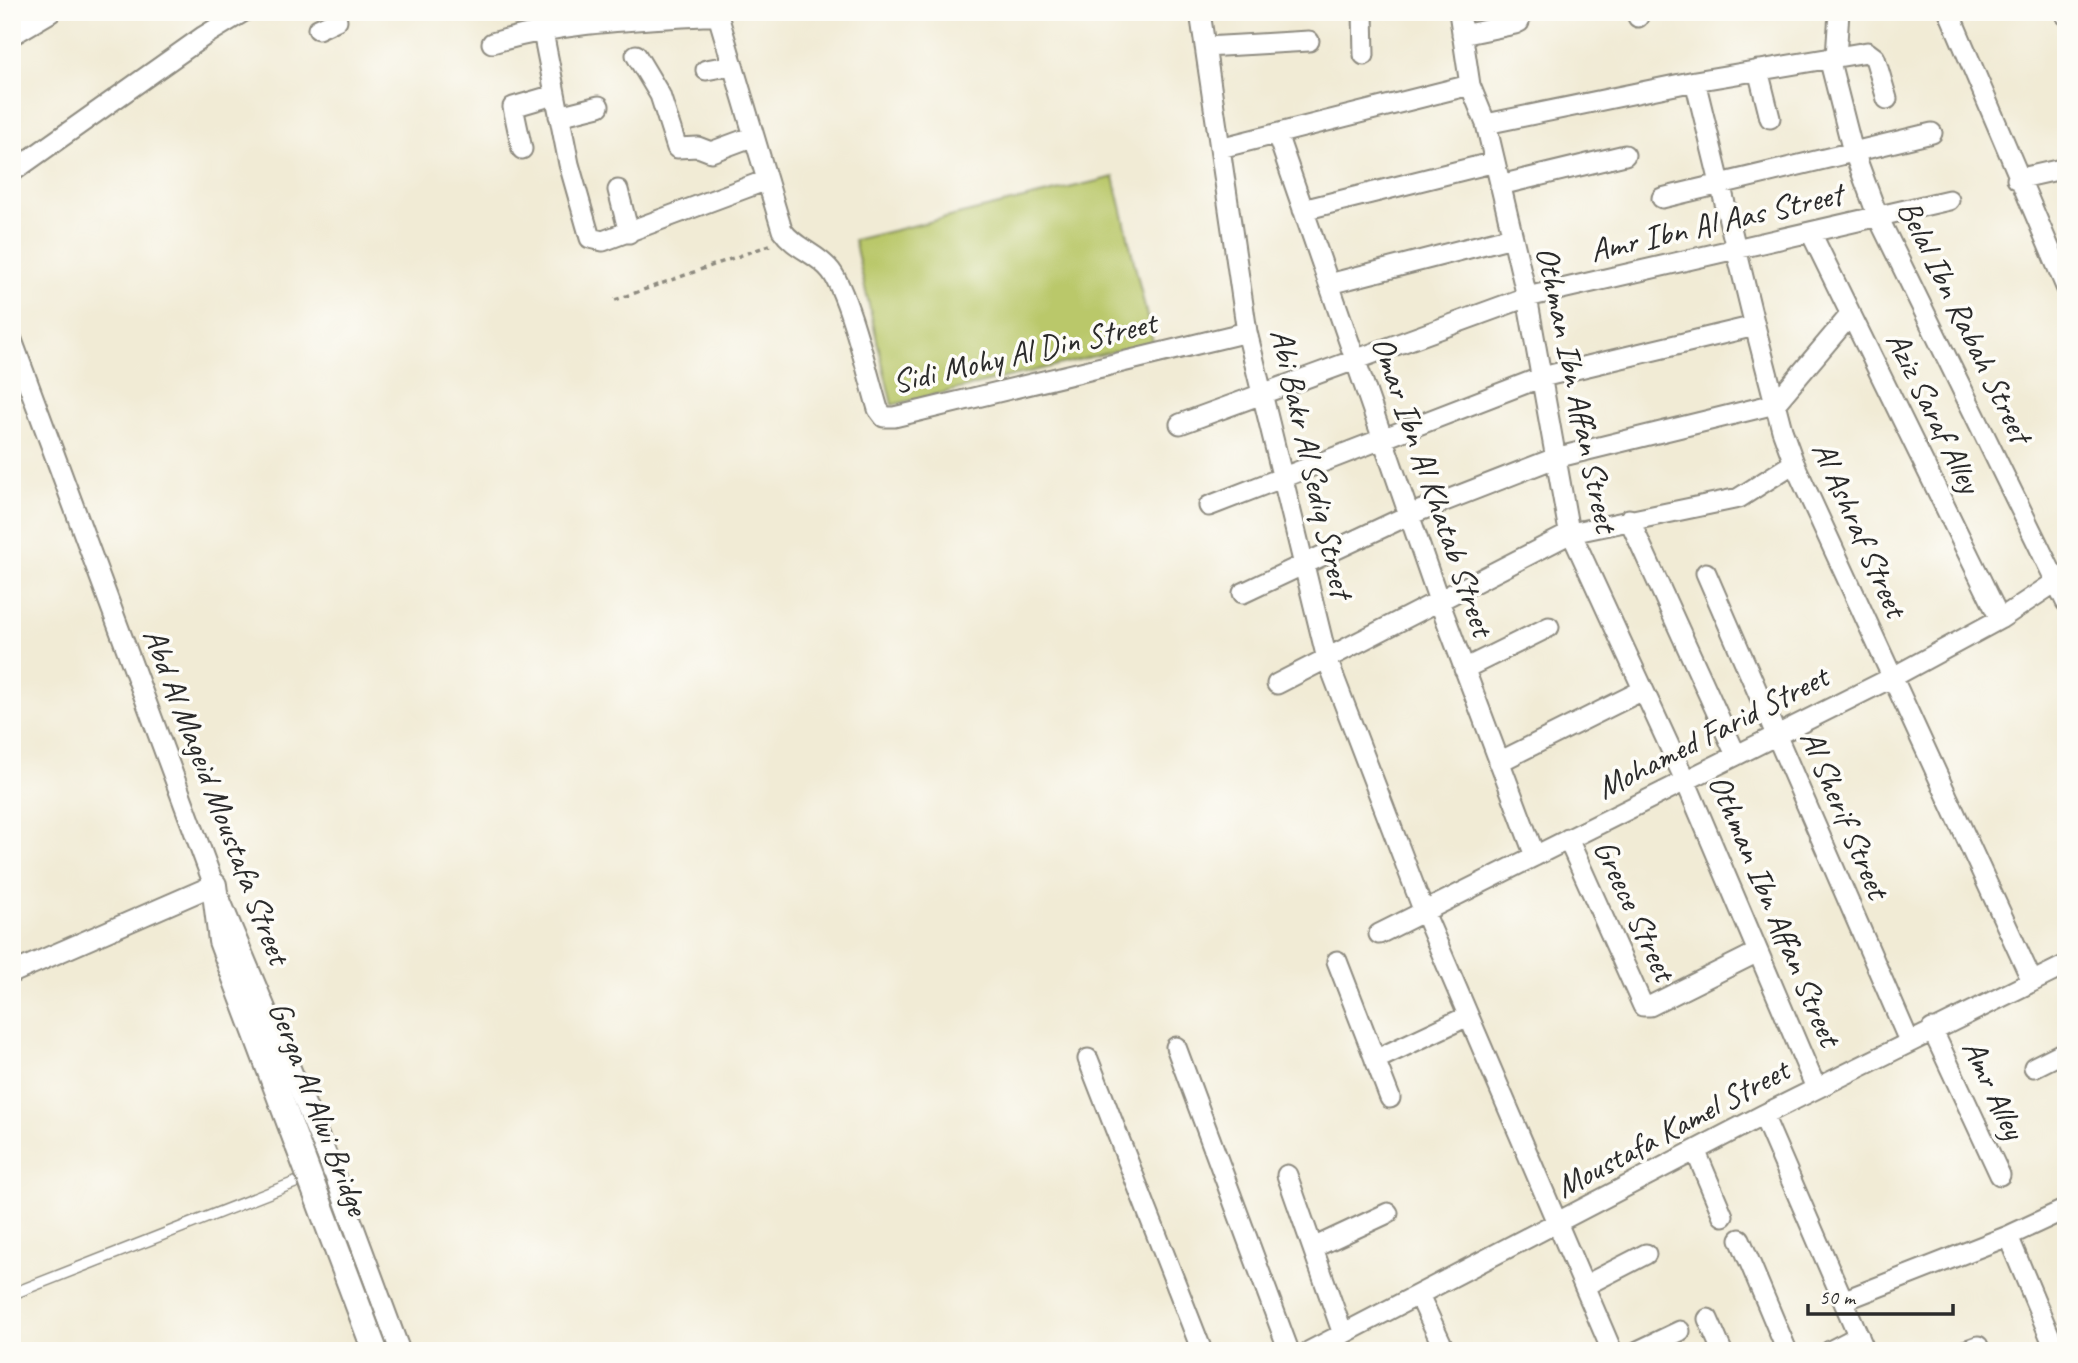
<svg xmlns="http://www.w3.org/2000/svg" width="2078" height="1363" viewBox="0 0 2078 1363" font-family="Caveat,sans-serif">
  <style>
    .green { fill: #bac86a; stroke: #727a4a; stroke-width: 2 }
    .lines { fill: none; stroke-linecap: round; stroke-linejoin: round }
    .service-casing { stroke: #8e8b80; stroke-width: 13 }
    .minor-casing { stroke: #8e8b80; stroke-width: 23 }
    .tertiary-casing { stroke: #8e8b80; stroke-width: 28 }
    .path { stroke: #8e8b80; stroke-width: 3.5; stroke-dasharray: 5 5; stroke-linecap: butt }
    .service { stroke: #fff; stroke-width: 10 }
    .minor { stroke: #fff; stroke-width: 19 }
    .tertiary { stroke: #fff; stroke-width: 24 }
    .tertiary-bridge-casing { stroke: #8e8b80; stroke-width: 28; stroke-linecap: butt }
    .tertiary-bridge { stroke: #fff; stroke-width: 24 }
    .labels { text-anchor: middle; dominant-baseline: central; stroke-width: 7; stroke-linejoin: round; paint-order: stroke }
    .street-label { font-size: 33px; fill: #2b2b2b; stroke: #fdfcf7 }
  </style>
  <rect width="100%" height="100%" fill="#fdfcf7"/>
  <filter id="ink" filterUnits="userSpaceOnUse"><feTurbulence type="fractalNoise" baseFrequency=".0143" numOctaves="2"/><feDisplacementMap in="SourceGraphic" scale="14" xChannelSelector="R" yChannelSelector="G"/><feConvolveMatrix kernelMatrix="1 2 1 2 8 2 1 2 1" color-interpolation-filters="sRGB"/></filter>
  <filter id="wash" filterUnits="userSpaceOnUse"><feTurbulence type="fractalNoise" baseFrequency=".00686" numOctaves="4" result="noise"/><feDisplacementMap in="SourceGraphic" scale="28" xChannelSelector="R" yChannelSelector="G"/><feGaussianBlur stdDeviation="1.57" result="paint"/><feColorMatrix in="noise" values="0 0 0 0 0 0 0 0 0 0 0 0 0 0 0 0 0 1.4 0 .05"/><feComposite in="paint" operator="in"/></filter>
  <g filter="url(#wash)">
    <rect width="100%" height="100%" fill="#f1ebd5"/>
    <path class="green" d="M1114 177 1153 342 892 405 854 240Z"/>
  </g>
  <g filter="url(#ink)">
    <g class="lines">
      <g class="service-casing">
        <path id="service" d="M12 1294 332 1168"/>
      </g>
      <g class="minor-casing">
        <path id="minor" d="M539 12 569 164 590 238 603 241 767 180
          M717 12 782 230C795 249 817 253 831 271 849 295 868 376 878 409L884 417H894L1247 332
          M1200 12 1247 332 1327 659 1424 912 1612 1351
          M1363 12 1364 55
          M1459 12 1470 85
          M1949 12 2066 287
          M2065 12 2066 15
          M12 16 19 12
          M1638 17V12
          M318 29 337 20 335 12
          M12 35 51 12
          M1462 35 1515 24 1519 22 1520 12
          M492 43C568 21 639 20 717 15
          M1205 47 1309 41
          M636 55 660 95 677 148 698 147 711 152 754 136
          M1836 57 1839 12
          M1829 58 1851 144 1878 217 2066 602
          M706 70 733 65
          M1758 70 1770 118
          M1695 81 1755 326 1782 430 1794 463 2032 981
          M559 116 599 106
          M1486 124 1695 81 1867 52 1875 58 1887 99
          M1277 134 1439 601 1535 856
          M1220 148 1470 85 1486 124 1527 297 1568 526 1685 780 1816 1088
          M522 149 513 107 554 95
          M12 172 204 36 243 12
          M2017 179 2066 168
          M1500 185 1625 155
          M618 190 629 233
          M1662 198 1932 133
          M1303 210 1495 162
          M1811 233 2000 619
          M1329 284 1512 237
          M12 340 214 885 332 1168 400 1351
          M1180 424 1527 297 1949 200
          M1209 506 1542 377 1755 326
          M1629 519 1736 755
          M1706 573 1909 1041
          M1243 593 1409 515 1555 458 1775 404 1851 314
          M1464 669 1549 627
          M1277 684 1571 533 1739 498 1794 463
          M1499 762 1643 690
          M1568 839 1643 1006H1650L1758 952
          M1379 934 1893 677 2000 619 2066 575
          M1337 961 1390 1098
          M12 973 214 885
          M1932 1029 2000 1175
          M1176 1047 1289 1351
          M1088 1059 1202 1351
          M1375 1060 1468 1016
          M2034 1067 2066 1051
          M1763 1115 1865 1351
          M1696 1152 1723 1216
          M1287 1175 1343 1334
          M2008 1236 2056 1351
          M1740 1239 1787 1351
          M1313 1248 1388 1213
          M1584 1286 1646 1254
          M1419 1295 1445 1351
          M1845 1300 2008 1236 2066 1209
          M1708 1319 1722 1351
          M1310 1351 1763 1115 2066 965
          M1638 1351 1680 1331
          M1830 1351 1859 1336
          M1964 1351 1978 1346"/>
      </g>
      <g class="tertiary-casing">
        <path id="tertiary" d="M214 885 221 941 298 1146"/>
      </g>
      <path class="path" d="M615 300 770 245"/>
      <use href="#service" class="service"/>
      <use href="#minor" class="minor"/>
      <use href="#tertiary" class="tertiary"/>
      <g class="tertiary-bridge-casing">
        <path id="tertiary-bridge" d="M298 1146 375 1351"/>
      </g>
      <use href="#tertiary-bridge" class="tertiary-bridge"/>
    </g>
  </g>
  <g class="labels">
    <g class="street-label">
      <text transform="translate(1716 222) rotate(-13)">Amr Ibn Al Aas Street</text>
      <text transform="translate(1965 321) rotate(64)">Belal Ibn Rabah Street</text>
      <text transform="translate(1024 352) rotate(-13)">Sidi Mohy Al Din Street</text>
      <text transform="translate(1577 389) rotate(78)">Othman Ibn Affan Street</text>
      <text transform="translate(1934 412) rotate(64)">Aziz Saraf Alley</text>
      <text transform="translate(1312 463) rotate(77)">Abi Bakr Al Sediq Street</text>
      <text transform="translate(1433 486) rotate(71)">Omar Ibn Al Khatab Street</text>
      <text transform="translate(1860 529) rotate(66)">Al Ashraf Street</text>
      <text transform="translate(1712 732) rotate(-27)">Mohamed Farid Street</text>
      <text transform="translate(217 796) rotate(69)">Abd Al Mageid Moustafa Street</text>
      <text transform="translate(1845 814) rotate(67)">Al Sherif Street</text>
      <text transform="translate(1635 910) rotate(65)">Greece Street</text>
      <text transform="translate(1775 910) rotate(67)">Othman Ibn Affan Street</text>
      <text transform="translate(1994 1089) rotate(65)">Amr Alley</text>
      <text transform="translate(319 1108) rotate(69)">Gerga Al Alwi Bridge</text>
      <text transform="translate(1672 1128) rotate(-28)">Moustafa Kamel Street</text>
    </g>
  </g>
  <rect width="2078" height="1363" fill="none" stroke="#fdfcf7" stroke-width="42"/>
  <path d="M1808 1304v10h145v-10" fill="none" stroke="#2b2b2b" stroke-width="3.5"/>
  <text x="1819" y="1304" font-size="21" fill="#2b2b2b" stroke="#fdfcf7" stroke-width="5" paint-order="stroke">50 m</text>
</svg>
